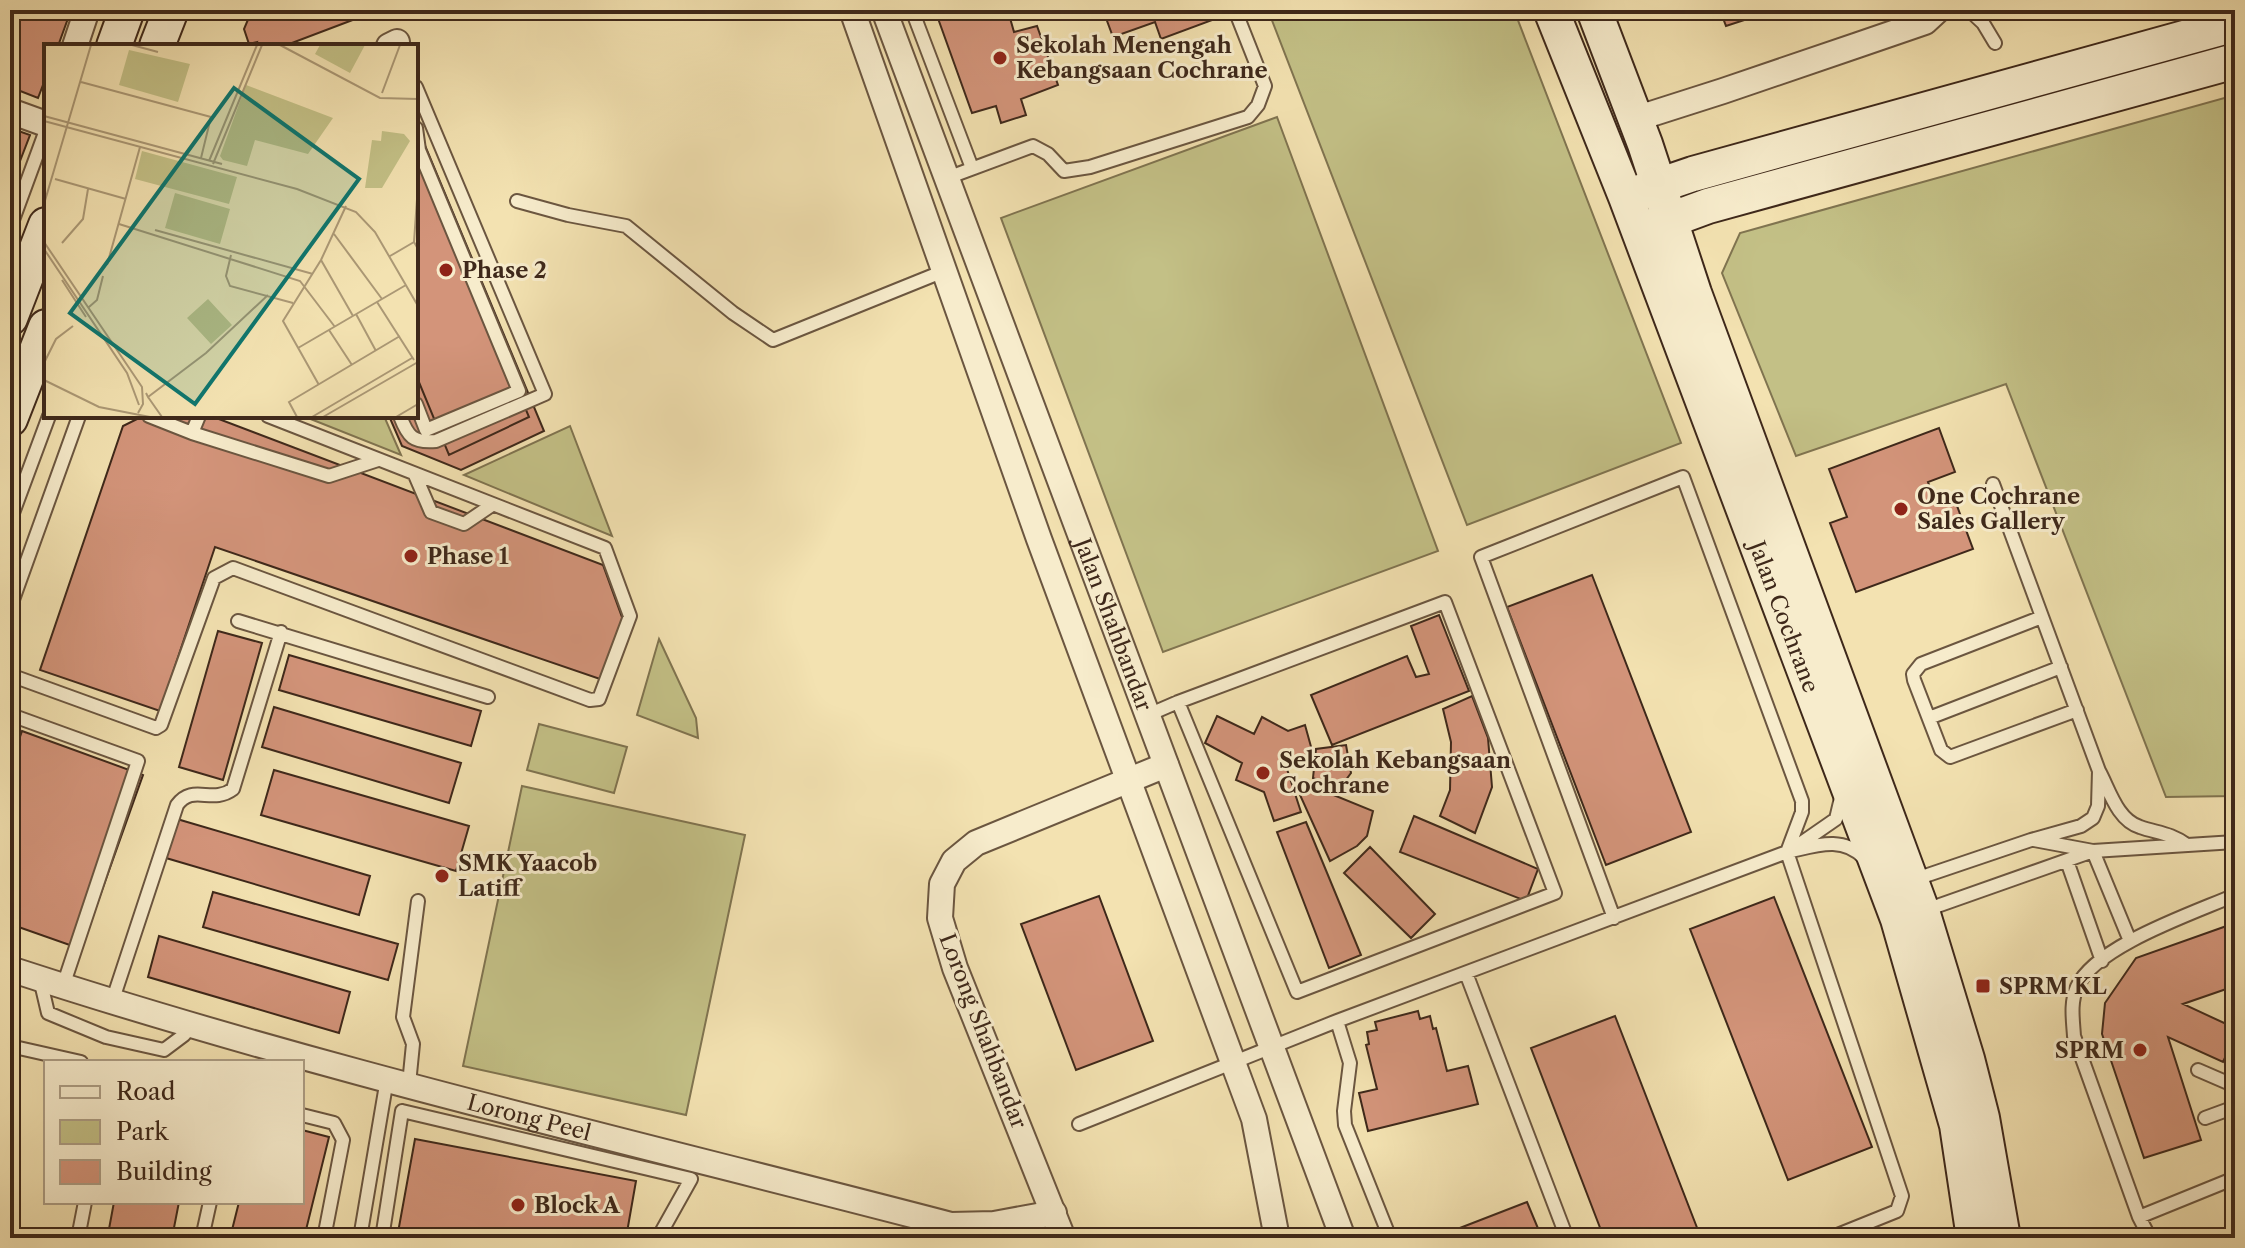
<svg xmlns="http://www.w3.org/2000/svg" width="2245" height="1248" viewBox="0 0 2245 1248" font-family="'Libre Caslon Text',serif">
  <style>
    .green { fill: #c3c086; stroke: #807450; stroke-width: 2 }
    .building { fill: #d3947a; stroke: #3e281a; stroke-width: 2 }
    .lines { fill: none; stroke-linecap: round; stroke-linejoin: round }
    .lane-casing { stroke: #6b5640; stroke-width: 16 }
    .street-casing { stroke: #6b5640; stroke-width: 28 }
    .secondary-casing { stroke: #3e281a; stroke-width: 38 }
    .lane { stroke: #f7eccc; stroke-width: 12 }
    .street { stroke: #f7eccc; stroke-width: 24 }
    .secondary { stroke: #f7eccc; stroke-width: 34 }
    .poi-dot { fill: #8f2418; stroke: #f7eccc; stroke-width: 3 }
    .labels { text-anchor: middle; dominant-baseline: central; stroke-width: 6; stroke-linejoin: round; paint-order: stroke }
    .poi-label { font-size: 22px; font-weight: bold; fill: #3e281a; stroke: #f7eccc; text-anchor: start }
    .street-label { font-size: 22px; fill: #3e281a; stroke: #f7eccc }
    .inset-road { fill: none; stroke: #ab9875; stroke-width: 2 }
    .view { fill: #0f766e; fill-opacity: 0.15; stroke: #0f766e; stroke-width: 4 }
    .inset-edge { fill: none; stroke: #3e281a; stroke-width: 4 }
  </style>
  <rect width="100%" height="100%" fill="#f3e2b1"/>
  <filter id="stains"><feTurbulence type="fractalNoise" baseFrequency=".0025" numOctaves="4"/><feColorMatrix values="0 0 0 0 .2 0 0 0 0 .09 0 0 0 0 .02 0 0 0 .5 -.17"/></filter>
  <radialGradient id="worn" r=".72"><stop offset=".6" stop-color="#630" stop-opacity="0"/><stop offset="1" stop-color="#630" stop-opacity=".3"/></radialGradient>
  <path class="green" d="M1268 10H1514L1681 443 1467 525Z
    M2235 95V796L2166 797 2006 384 1796 456 1722 273 1740 233Z
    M1277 117 1438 551 1163 652 1001 218Z
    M303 416H384L401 455Z
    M570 426 612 536 464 475Z
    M659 639 696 718 698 738 637 715Z
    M539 724 627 747 614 793 527 770Z
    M522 786 745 835 686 1115 463 1066Z"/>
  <path class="building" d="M10 10H71L58 46H46V77L38 98 10 87Z
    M252 10H379L284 46H256L257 42 249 44 244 29Z
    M935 10H986L989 16 1008 11 1014 32 1037 26 1058 85 1021 99 1026 115 1001 123 996 106 972 113Z
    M1103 10H1211L1215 19 1161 39 1155 22 1113 37Z
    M1720 10H1775L1726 26Z
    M416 124 544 431 461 470 402 446 389 416H416Z
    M10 128 30 135 10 187Z
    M424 166 529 417 449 455 416 375V170Z
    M143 416H211L603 565 623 620 600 679 215 547 160 711 40 670 123 426Z
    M1939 428 1955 472 1928 482 1936 502 1953 495 1973 549 1856 592 1830 523 1847 517 1829 469Z
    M1592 575 1691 832 1606 865 1507 607Z
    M1439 615 1469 691 1332 745 1311 695 1407 656 1416 677 1429 674 1411 626Z
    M218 631 262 643 223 780 179 767Z
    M289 655 481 711 471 746 279 690Z
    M1472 696 1488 738 1492 787 1475 833 1440 816 1450 790 1451 742 1443 709Z
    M274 707 461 763 449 803 262 747Z
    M1217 716 1254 734 1262 717 1288 731 1305 725 1313 754 1286 766 1301 812 1274 821 1264 792 1236 780 1242 763 1205 743Z
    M22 731 143 775 81 949 10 924V766Z
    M1346 745 1351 773 1339 789 1313 778 1316 749Z
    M274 770 469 826 456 871 261 815Z
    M1309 785 1373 811 1367 836 1357 846 1330 861 1300 795Z
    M1414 816 1538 869 1526 901 1400 852Z
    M177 819 370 876 359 915 166 858Z
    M1306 822 1361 955 1329 968 1277 832Z
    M1370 847 1435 914 1411 938 1344 873Z
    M213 892 398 944 388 980 203 927Z
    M1099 896 1153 1041 1076 1070 1021 924Z
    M1774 897 1872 1147 1788 1180 1690 929Z
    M2235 923V986L2183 1004 2235 1028V1036L2223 1062 2168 1037 2201 1140 2144 1158 2102 1034 2105 1003 2136 958Z
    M159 936 350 992 339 1033 148 977Z
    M1418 1011 1420 1019 1430 1016 1433 1029 1436 1028 1447 1071 1468 1066 1478 1104 1368 1131 1359 1093 1377 1089 1366 1045 1369 1044 1367 1032 1377 1030 1375 1022Z
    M1615 1016 1701 1238H1604L1531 1048Z
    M302 1130 329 1137 304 1238H230L239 1202H302Z
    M415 1139 636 1181 626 1238H524L481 1229 479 1238H397Z
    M114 1202H179L172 1238H154L109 1229Z
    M1527 1202 1542 1238H1434Z"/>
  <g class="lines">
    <g class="lane-casing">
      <path id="lane" d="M912 10 972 168
        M1969 10 1983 23 1995 43
        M416 128 419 150 519 391 426 430 416 404
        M947 178 1033 146 1048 154 1064 171 1090 167 1248 117 1258 105 1265 86 1235 10
        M517 201 568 215 626 226 733 313 773 340 944 271
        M10 228 46 130
        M149 416 192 433 199 416
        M400 416C408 437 413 443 436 441L545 394 416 87
        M192 433 329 476 378 460
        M415 475 431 512 464 524 492 505
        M1993 484 2099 771C2109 789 2117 820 2140 827 2157 833 2171 833 2187 845
        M10 521 49 416
        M10 608 79 416
        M2042 617 1921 664 1913 674 1914 680 1941 750 1950 757 2077 710
        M238 621 488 697
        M10 675 156 728 161 725 214 578 233 568 590 700 599 699 630 616 605 548 268 416
        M1148 715 1178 702 1445 602 1555 893 1297 992 1178 702
        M10 717 11 715 138 761 63 986
        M1929 718 2061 667
        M2034 840 2093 851 2235 842
        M1797 846 1836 819 1841 798
        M2093 851 2130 941
        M2067 861 2102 961
        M1913 880 2031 840 2081 826 2093 818 2098 806 2099 771
        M2235 895C2194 913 2095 946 2077 987 2070 1003 2073 1020 2074 1036L2139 1217 2235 1178
        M1923 911 2093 851
        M1614 918 1481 557 1683 477 1802 801V812L1787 852 1902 1196 1897 1211 1830 1238
        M1466 973 1567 1238
        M40 979 48 1013 106 1037 164 1050 184 1035 193 1024
        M112 1002 177 805C193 783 212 805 233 789L281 632
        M1337 1021 1350 1063 1344 1111 1345 1125 1390 1238
        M10 1046 81 1062
        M2198 1070 2235 1086
        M409 1084 413 1044 403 1017 418 901
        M302 1115 334 1123 343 1140 324 1238
        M2205 1118 2235 1107
        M1079 1124 1337 1021 1787 852C1815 846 1842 835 1864 858
        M2139 1217 2150 1238
        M78 1238 85 1202
        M202 1238 210 1202
        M360 1238 387 1079
        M382 1238 402 1111 691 1179 658 1238"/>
    </g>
    <g class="street-casing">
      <g id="street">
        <path d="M852 10 1039 539 1254 1119 1277 1238"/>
        <path id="s1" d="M884 10 1343 1238"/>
        <path d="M75 46 87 10"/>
        <path d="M389 46 397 42"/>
        <path d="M10 111 46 124"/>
        <path d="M1634 115 1651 114 1723 91 1858 45 1925 22 1938 10"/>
        <path id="s2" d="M10 969C319 1070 637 1143 951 1225L994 1224 1054 1213"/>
        <path d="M1063 1238 955 968 940 918 942 884 954 861 976 843 1166 765"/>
      </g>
    </g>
    <g class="secondary-casing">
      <g id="secondary">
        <path id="s3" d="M1551 10 1626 197 1898 919 1957 1125 1974 1238"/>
        <path d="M1594 10 1645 144 1694 293 1922 911 1967 1059 1982 1118 2003 1238"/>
        <path d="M114 46 127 10"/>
        <path d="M157 46 171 10"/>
        <path d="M1637 193 1693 174 2235 24"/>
        <path d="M1651 227 1708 206 2235 61"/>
        <path d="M10 318 46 225"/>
        <path d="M10 419 46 327"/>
      </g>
    </g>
    <use href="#lane" class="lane"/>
    <use href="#street" class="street"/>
    <use href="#secondary" class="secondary"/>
  </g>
  <g class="poi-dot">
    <circle cx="1000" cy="58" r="8"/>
    <circle cx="446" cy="270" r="8"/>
    <circle cx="1901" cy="509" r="8"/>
    <circle cx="411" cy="556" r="8"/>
    <circle cx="1263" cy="773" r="8"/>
    <circle cx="442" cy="876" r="8"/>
    <rect x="1975" y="978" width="16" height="16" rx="4"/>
    <circle cx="2140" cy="1050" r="8"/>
    <circle cx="518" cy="1205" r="8"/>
  </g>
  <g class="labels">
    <g class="poi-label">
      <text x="1016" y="45">Sekolah Menengah<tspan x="1016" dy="25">Kebangsaan Cochrane</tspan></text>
      <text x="462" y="270">Phase 2</text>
      <text x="1917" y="496">One Cochrane<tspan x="1917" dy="25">Sales Gallery</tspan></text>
      <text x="427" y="556">Phase 1</text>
      <text x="1279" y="760">Sekolah Kebangsaan<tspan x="1279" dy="25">Cochrane</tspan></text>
      <text x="458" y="863">SMK Yaacob<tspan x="458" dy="25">Latiff</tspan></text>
      <text x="1999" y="986">SPRM KL</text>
      <text x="2124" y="1050" text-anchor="end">SPRM</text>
      <text x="534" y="1205">Block A</text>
    </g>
    <g class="street-label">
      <text stroke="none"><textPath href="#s3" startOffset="650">Jalan Cochrane</textPath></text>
      <text stroke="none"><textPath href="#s1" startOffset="656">Jalan Shahbandar</textPath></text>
      <text transform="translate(983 1031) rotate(69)">Lorong Shahbandar</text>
      <text stroke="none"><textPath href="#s2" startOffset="540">Lorong Peel</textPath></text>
    </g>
  </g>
  <g transform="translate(44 44)">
    <rect width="374" height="374" fill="#f3e2b1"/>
    <path d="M276 1H321L306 29 271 10ZM85 6 146 20 134 58 75 41ZM202 41 289 74 264 110 211 96 203 122 179 116 176 112ZM338 87 360 90 366 97 338 144H321L328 96 337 97ZM98 107 193 133 185 160 91 135ZM131 149 186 165 176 200 121 184ZM164 255 188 281 167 300 143 274Z" fill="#c3c086"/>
    <path class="inset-road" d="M88 1 114 8M236 1 336 54 374 55M37 38 167 73 157 114M338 49 356 1M0 72 178 120M0 77 253 145 312 168 331 188 374 262M165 117 213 1M169 120 218 1M11 135 82 155M374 141 370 198 374 205M0 160 47 1M75 180 256 237 291 283M111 186 269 230M290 190 338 255M0 198 98 343 99 360 94 369M18 199 39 175 44 145M0 205 83 329 95 361M187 211 182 232 186 242 249 259M346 212 370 198M277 216 309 272M63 221 96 103M18 236 42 273M333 258 370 316M45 263 53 256 59 232M312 270 332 307M285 286 308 321M254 304 362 241M0 319 12 295 29 282M0 336 55 363 106 373M275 341 239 277 277 216 302 162M102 349 104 353 162 309 224 251M104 353 118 373M253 373 245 358 356 292M268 373 368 314M279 373 374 318M352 373 374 360"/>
    <path class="view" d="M190 44 315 135 151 360 26 269Z"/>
    <rect width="374" height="374" class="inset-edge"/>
  </g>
  <rect width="2245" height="1248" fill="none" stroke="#f3e2b1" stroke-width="40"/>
  <rect x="12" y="12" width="2221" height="1224" fill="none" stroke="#3e281a" stroke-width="4"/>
  <rect x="20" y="20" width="2205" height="1208" fill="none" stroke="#3e281a" stroke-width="2"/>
  <rect x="44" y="1060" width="260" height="144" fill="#f7eccc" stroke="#ad9e85" stroke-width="2"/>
  <rect x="60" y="1086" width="40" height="12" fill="#f7eccc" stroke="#ad9e85" stroke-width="2"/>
  <text x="116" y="1100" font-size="24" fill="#3e281a">Road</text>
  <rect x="60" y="1120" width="40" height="24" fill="#c3c086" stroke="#ad9e85" stroke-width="2"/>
  <text x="116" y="1140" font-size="24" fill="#3e281a">Park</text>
  <rect x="60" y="1160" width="40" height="24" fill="#d3947a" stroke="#ad9e85" stroke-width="2"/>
  <text x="116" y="1180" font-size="24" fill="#3e281a">Building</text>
  <rect width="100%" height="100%" filter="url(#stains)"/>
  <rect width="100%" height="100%" fill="url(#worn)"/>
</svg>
